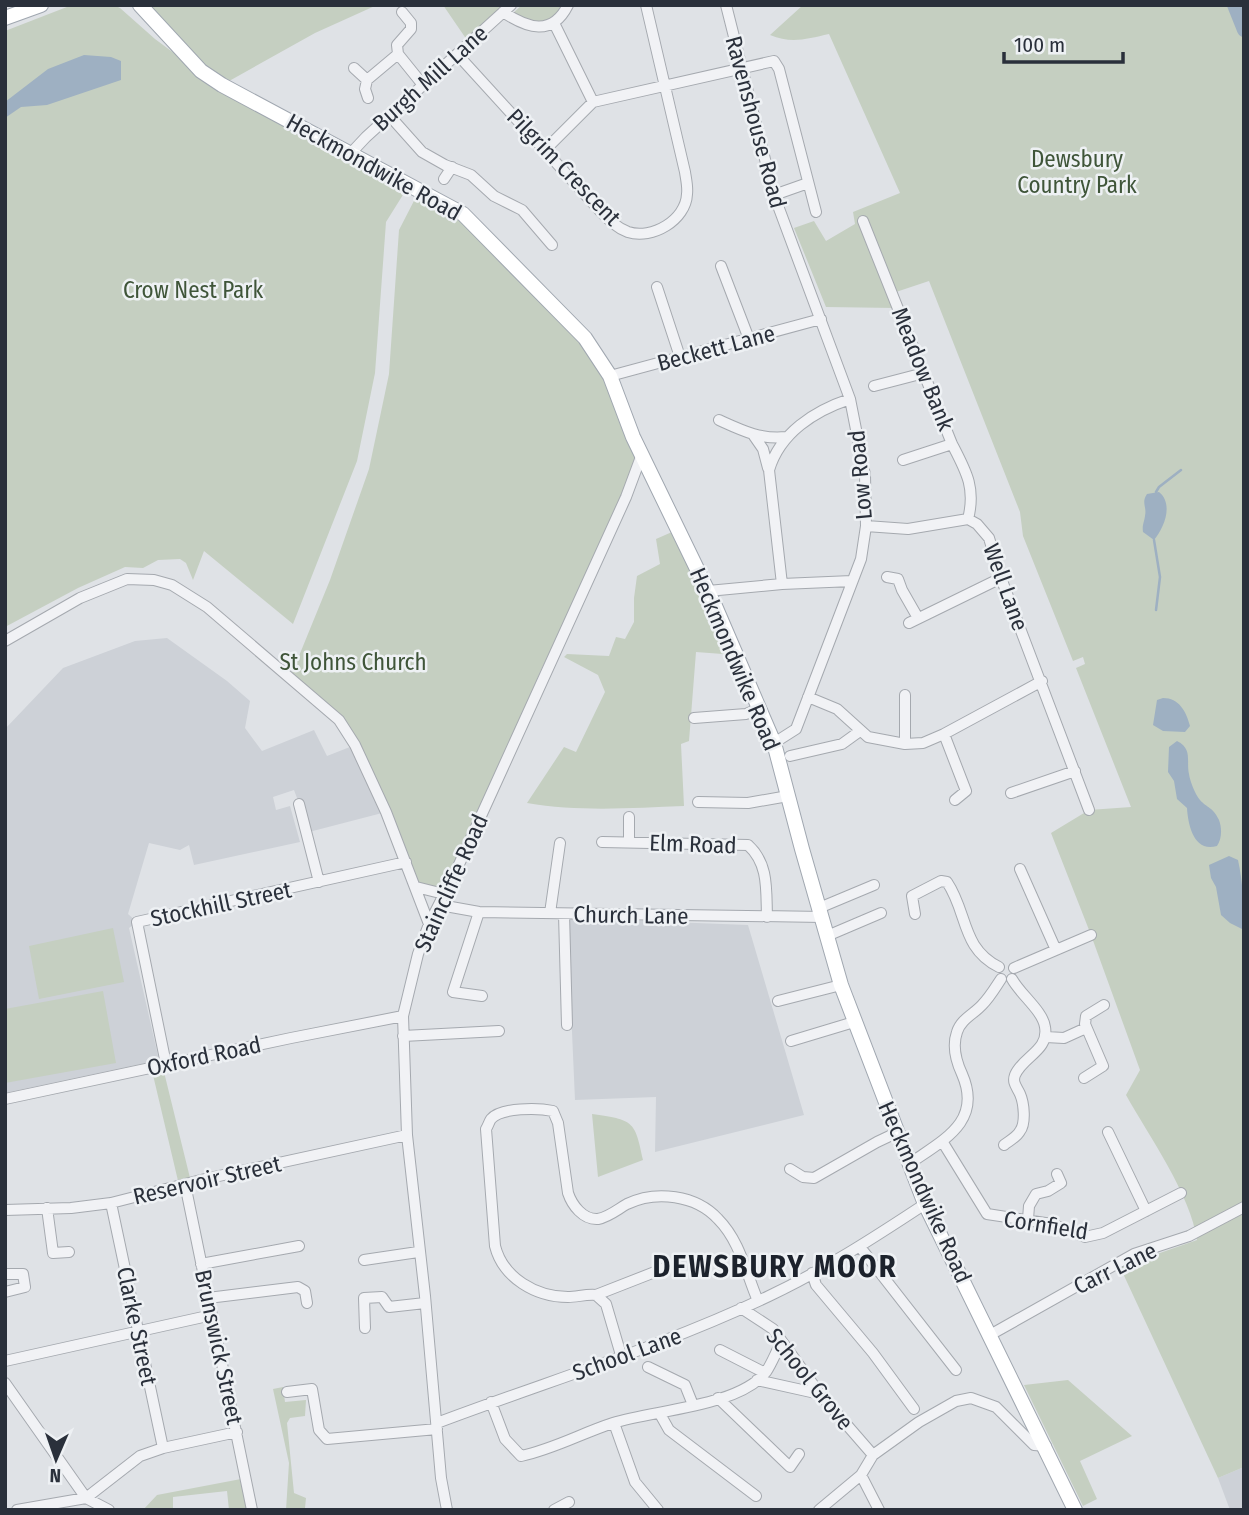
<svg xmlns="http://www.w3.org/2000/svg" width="1249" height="1515" viewBox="0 0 1249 1515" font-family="'Fira Sans Condensed',sans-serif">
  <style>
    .built { fill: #cdd1d7 }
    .green { fill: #c5cfc1 }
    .water { fill: #9eb0c2 }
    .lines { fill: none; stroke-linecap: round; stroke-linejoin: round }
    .stream { stroke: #9eb0c2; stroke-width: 2.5 }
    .river { stroke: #9eb0c2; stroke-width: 14 }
    .minor-casing { stroke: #a5a9af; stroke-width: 12 }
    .major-casing { stroke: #a0a7b0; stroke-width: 16 }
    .minor { stroke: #f1f2f5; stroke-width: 10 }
    .major { stroke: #fff; stroke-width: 14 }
    .labels { text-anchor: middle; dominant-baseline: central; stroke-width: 5; stroke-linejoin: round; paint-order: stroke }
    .street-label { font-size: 23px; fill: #2a303b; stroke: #eef1f4 }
    .park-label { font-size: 23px; fill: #3f5539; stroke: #eef1f4 }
    .district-label { font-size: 30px; font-weight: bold; letter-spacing: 2px; fill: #1c222c; stroke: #eef1f4 }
  </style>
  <rect width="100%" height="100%" fill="#dfe2e6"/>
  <path class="built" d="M167 638 227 681 250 701 245 728 262 751 314 730 327 756 355 745 386 812 309 832 300 798H297L294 790 273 797 276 810 290 806 300 842 194 865 189 845 180 850 149 843 128 914 137 922 129 928 158 1056 155 1061 5 1093V729L63 668 135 641Z
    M567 918 748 925 804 1115 655 1152 656 1097 575 1100Z
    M1244 1467V1510H1230L1218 1478Z"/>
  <path class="green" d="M72 5H114L120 8 155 39 229 94 406 190 386 222 375 373 357 461 293 624 204 551 193 580 186 563 180 559 158 560 143 568 125 567 78 588 5 627V31Z
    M136 5H377L315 33 222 85Z
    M443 5H511L469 43Z
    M522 5H564L555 18 538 24 512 14Z
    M803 5H1244V1467L1218 1478 1120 1267 1197 1240C1191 1195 1149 1136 1126 1095L1140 1070 1091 935 1051 833 1089 810 1131 807 1076 668 1085 664 1083 657 1073 661 1023 536 1020 512 929 281 890 294 896 308 826 307 794 228 814 221 826 241 855 224 853 212 900 193 829 34C807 39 791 44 770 35Z
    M417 195 463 214 585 338 642 454 626 497 540 672 456 871 444 894 416 887 338 720 290 678 330 580 369 469 389 374 399 230Z
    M672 532 736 655 696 652 689 741 681 744 684 806C632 808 579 812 527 803L564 747 576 752 605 692 598 675 564 657 567 654 609 656 616 637 625 639 634 622V598L637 576 660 564 656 539Z
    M113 928 124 982 39 999 29 946Z
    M103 991 116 1063 5 1083V1009Z
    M164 1072 191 1182 179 1185 153 1075Z
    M592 1114C633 1120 635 1120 643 1160L598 1177Z
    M1068 1380 1132 1436 1080 1461 1097 1499 1083 1506 1024 1385Z
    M283 1387 285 1402 306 1400 305 1416 290 1418 287 1423 294 1493 306 1498 305 1508H298V1510H286L289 1463 273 1389Z
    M241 1479 247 1510H229L227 1491 173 1497V1510H143L157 1495Z"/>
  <path class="water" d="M84 55 111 57 121 61V80L47 105 21 107 5 118V102L48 69Z
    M1159 492C1174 504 1164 528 1154 540L1143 532C1142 525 1144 523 1145 516 1147 506 1141 503 1147 494Z
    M1163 698C1179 698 1186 711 1190 726L1185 732 1163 731 1153 725 1157 700Z
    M1177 741C1193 749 1186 761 1189 774 1190 781 1195 794 1200 800 1207 808 1213 807 1219 820 1222 828 1222 839 1217 846 1194 853 1188 825 1187 808L1177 799 1174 781 1168 772 1169 747Z
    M1229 856 1238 860C1243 883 1244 905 1244 930L1230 923 1221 915 1216 887 1211 878 1209 865Z"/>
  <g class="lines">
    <path class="stream" d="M1156 492 1159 487 1181 470
      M1154 540 1160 577 1156 610"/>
    <path class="river" d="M1234 5 1244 30"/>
    <g class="minor-casing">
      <path id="minor" d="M726 5 774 195 850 399 865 475 866 526 861 559 796 729 774 743
        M503 12C527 28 552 37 568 5
        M554 23 593 102
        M398 54 397 45 411 29V23L402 12
        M457 54 601 212C609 220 617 228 628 232 652 240 686 220 687 194 688 187 686 179 685 172L646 5
        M354 68 367 80
        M368 98 365 89 367 80 398 54 423 85
        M389 115 422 152 445 165 471 175 494 196 522 210 552 245
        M545 150 593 102 774 61 779 69 816 212
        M351 153 366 137 511 5
        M444 179 452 167
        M774 195 808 183
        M863 221 952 444C966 471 976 488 968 519
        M721 266 749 339
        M657 287 680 357
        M610 376 821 319
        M874 386 924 373
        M719 420C741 430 761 440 786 437
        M754 436 763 449 768 468
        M903 460 952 444
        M866 526 908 529 968 519 977 524 989 538 1001 578 1089 810
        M887 577 898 579 902 590 918 618
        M782 584 769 470C780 433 814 411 850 399
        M708 591 782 584 852 581
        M909 623 1001 578
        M5 641 80 598 127 579 154 580 172 585 207 607 339 720 355 745 386 812 429 924
        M808 697 837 709 868 737 905 744 923 743 944 734 1042 681
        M694 718 746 714 760 708
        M944 734 966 791 955 800
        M905 744V695
        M790 756 842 744 860 731
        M1011 793 1075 771
        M698 802 748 803 788 796
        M299 804 319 882
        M602 842 748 845C769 864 766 890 767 917
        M629 842V817
        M1020 869 1056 950
        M416 887 444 894
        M440 905 479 912 823 917
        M819 908 874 885
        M479 912 453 992 482 996
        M550 913 560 843
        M564 914 567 1025
        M915 914 912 896 941 881 947 882C968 913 961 948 999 967
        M827 936 881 913
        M1014 968 1091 935
        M778 1001 841 985
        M403 1036 499 1031
        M1046 1037 1064 1038 1086 1028
        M791 1041 854 1022
        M166 1064 137 922 406 862
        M1084 1078 1103 1066 1085 1024 1086 1016 1104 1005
        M5 1099 291 1038 403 1016
        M1108 1132 1146 1211
        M942 1141 987 1214 1052 1224 1085 1237 1103 1233 1181 1193
        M1004 1145C1009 1141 1017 1137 1020 1131 1026 1123 1024 1103 1020 1094 1017 1087 1012 1083 1015 1075 1023 1056 1049 1051 1045 1027 1043 1011 1020 994 1012 979
        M909 1164C943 1140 983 1122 962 1074 956 1061 952 1046 957 1032 961 1019 974 1014 982 1005 990 997 995 988 1001 979
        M790 1169 803 1177 814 1178 877 1142 896 1133
        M185 1184 252 1510
        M111 1203 163 1448
        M47 1208 53 1253 69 1252
        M5 1210 71 1208 111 1203 205 1179 407 1135
        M1028 1219 1029 1206 1036 1194 1048 1191 1061 1183 1057 1174
        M860 1247 956 1370
        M364 1260 418 1252
        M201 1264 299 1246
        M812 1273 816 1285 873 1353 914 1409
        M5 1274H23L25 1287 5 1292
        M596 1295 665 1268
        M208 1298 298 1287 305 1291 307 1303
        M741 1308 773 1329 820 1394 873 1455
        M365 1328 364 1298 382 1297 389 1307 425 1303
        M990 1335 1134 1254 1189 1236 1244 1207
        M720 1350 765 1373
        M621 1355 606 1304 596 1295C586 1294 577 1297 568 1297 536 1297 503 1278 495 1246L486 1129C488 1126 489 1122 491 1119 501 1107 539 1108 553 1111L558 1123 568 1193C572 1205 583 1220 598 1219 609 1217 618 1209 627 1204 656 1190 696 1195 718 1219 740 1241 746 1273 758 1301
        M5 1361 212 1315
        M648 1367 685 1385 693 1405
        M757 1380 820 1394
        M5 1383 86 1498 109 1510
        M287 1392 312 1389 319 1430 327 1439 437 1429
        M718 1398 790 1467 799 1454
        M491 1402 505 1439 521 1456C554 1449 582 1433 613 1423 653 1410 738 1407 766 1372 772 1363 776 1352 781 1343
        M660 1414 669 1430 756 1496
        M437 1423C548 1381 662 1347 769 1296 824 1270 875 1237 925 1204
        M614 1423 635 1482 658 1510
        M861 1475 879 1510
        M17 1510 86 1498 140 1456 163 1448 237 1432
        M447 1510 441 1478 425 1296 407 1135 403 1016 418 954 429 924 456 871 626 497 642 454
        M554 1510 569 1502
        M819 1510 861 1475 873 1455 919 1422 956 1401 971 1398 996 1407 1034 1445 1046 1446"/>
    </g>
    <g class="major-casing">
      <path id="major" d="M140 5 201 71 222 85 463 214 585 338 610 376 633 437 715 606 774 743 802 849 841 985 925 1204 1075 1510
        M5 18 41 5"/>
    </g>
    <use href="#minor" class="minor"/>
    <use href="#major" class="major"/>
  </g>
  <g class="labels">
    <g class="street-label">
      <text transform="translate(430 78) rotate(-42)">Burgh Mill Lane</text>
      <text transform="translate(756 122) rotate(75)">Ravenshouse Road</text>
      <text transform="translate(374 167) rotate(29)">Heckmondwike Road</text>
      <text transform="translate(564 167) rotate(46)">Pilgrim Crescent</text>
      <text transform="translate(716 348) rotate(-15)">Beckett Lane</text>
      <text transform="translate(923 369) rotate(68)">Meadow Bank</text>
      <text transform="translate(860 475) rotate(-95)">Low Road</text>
      <text transform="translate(1006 587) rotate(70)">Well Lane</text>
      <text transform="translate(735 659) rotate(67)">Heckmondwike Road</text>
      <text transform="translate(693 844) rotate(2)">Elm Road</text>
      <text transform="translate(451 883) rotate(-66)">Staincliffe Road</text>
      <text transform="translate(221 904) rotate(-12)">Stockhill Street</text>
      <text transform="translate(631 915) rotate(1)">Church Lane</text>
      <text transform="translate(204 1056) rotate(-12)">Oxford Road</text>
      <text transform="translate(207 1180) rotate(-13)">Reservoir Street</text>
      <text transform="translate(925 1192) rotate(66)">Heckmondwike Road</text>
      <text transform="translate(1046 1225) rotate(9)">Cornfield</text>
      <text transform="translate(1115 1268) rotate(-26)">Carr Lane</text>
      <text transform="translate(137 1326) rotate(78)">Clarke Street</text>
      <text transform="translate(219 1347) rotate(78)">Brunswick Street</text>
      <text transform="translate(627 1354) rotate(-20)">School Lane</text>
      <text transform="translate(810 1379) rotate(51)">School Grove</text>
    </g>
    <g class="park-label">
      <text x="1077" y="159">Dewsbury<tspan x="1077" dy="26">Country Park</tspan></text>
      <text x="193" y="290">Crow Nest Park</text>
      <text x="353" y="662">St Johns Church</text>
    </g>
    <g class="district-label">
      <text x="775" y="1267">DEWSBURY MOOR</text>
    </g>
  </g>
  <rect width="1249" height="1515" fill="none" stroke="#2a303b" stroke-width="14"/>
  <g transform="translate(56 1459) rotate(182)" stroke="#eef1f4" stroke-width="5" paint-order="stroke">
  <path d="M0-5L12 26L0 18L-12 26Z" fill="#2a303b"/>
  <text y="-10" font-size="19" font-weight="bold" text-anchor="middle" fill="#2a303b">N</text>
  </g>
  <path d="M1004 52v10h119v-10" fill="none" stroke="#2a303b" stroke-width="3.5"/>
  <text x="1014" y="52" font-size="21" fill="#2a303b" stroke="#eef1f4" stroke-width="5" paint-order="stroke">100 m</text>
</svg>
